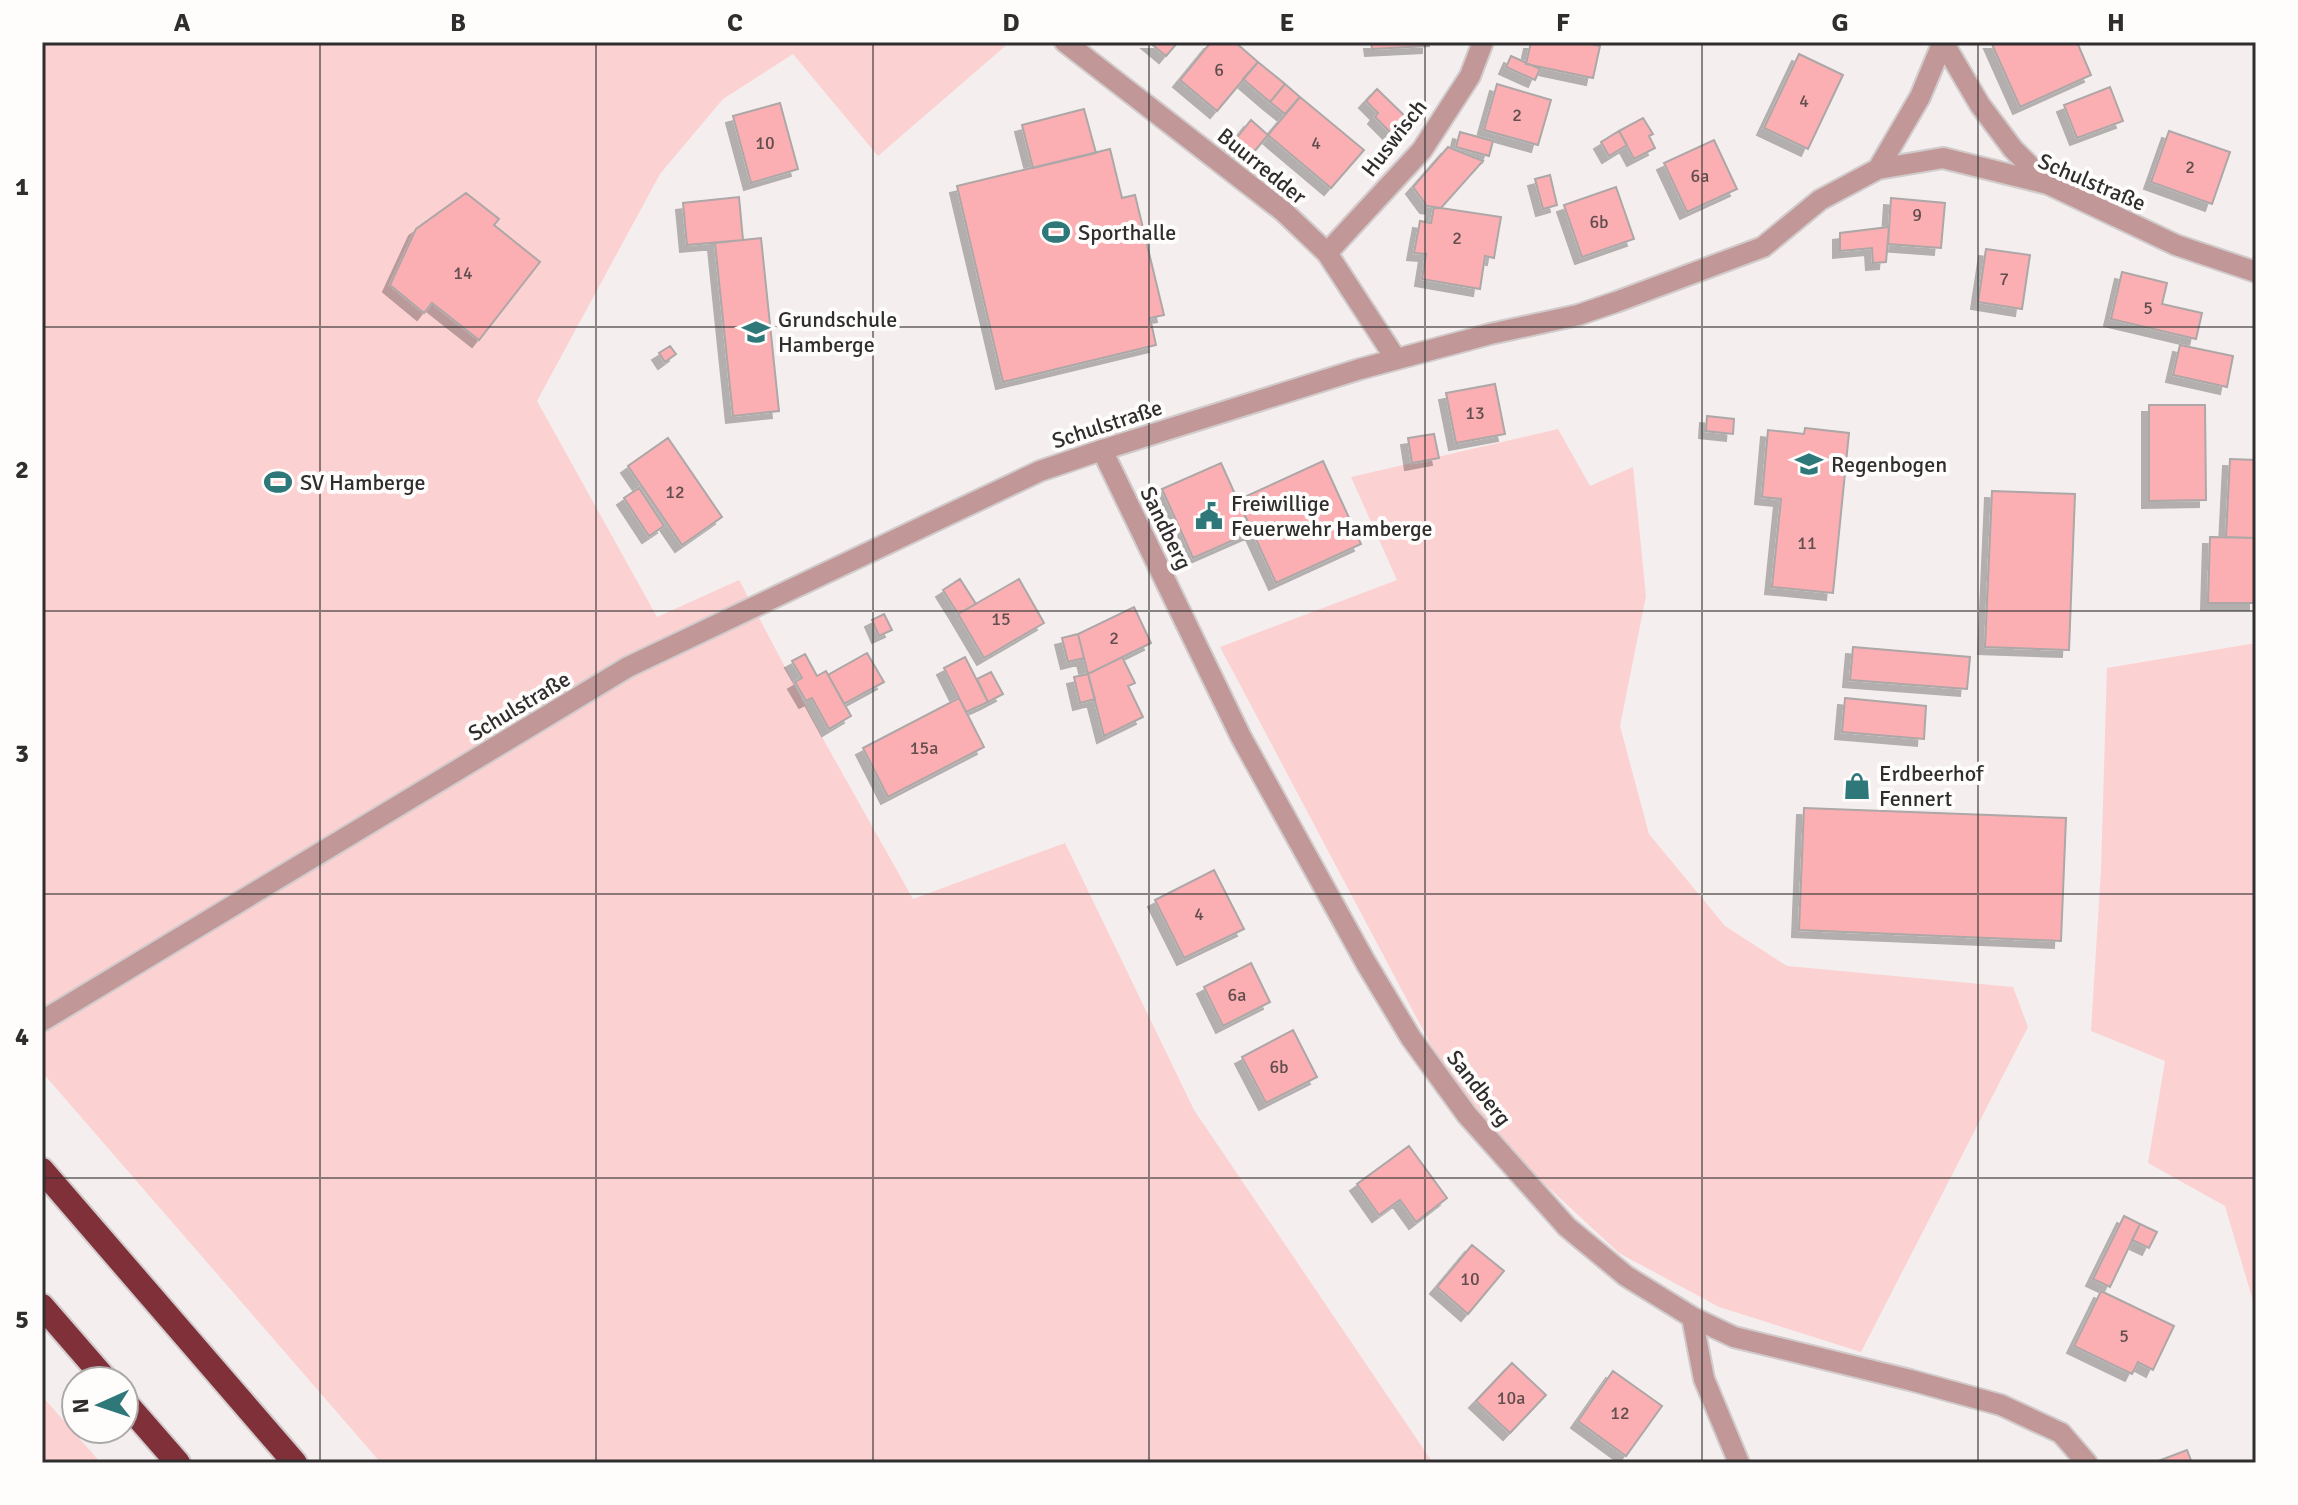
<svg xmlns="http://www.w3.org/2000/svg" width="2298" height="1505" viewBox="0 0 2298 1505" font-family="Signika,sans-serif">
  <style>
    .green { fill: #fcd1d2 }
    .building { fill: #fbafb2; stroke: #ada7a7; stroke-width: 2; filter: url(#shadow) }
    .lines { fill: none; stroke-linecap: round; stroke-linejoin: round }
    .minor-casing { stroke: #d1cbcb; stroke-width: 24 }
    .motorway-casing { stroke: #d1cbcb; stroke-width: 28 }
    .minor { stroke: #c19798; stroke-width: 20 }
    .motorway { stroke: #803038; stroke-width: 24 }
    .grid { fill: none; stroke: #2f2d2d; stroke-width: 2; stroke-opacity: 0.55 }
    .labels { text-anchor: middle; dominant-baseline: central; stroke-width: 8; stroke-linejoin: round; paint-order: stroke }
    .number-label { font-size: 18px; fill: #624e4e }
    .street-label { font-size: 22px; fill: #2f2d2d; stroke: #fffcfc }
    .poi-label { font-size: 22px; fill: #2f2d2d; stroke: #fffcfc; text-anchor: start }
    .neatline { fill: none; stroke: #2f2d2d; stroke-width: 3 }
    .grid-label { font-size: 26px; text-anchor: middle; font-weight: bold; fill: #2f2d2d }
  </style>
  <defs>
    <filter id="shadow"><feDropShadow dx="-7" dy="7" stdDeviation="0" flood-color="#0004"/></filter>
  </defs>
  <rect width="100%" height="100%" fill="#f4eeee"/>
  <path class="green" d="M42 42H1010L878 156 793 54 723 99 660 174 537 401 657 617 739 580 822 737 913 899 1065 843 1194 1110 1433 1463H381L42 1072Z
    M1558 429 1590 486 1633 467 1646 596 1620 726 1649 834 1725 926 1787 966 2013 987 2028 1027 1861 1352 1719 1307 1619 1253 1520 1161 1441 1064 1220 647 1397 580 1351 477Z
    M2256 643V1311L2225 1206 2148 1163 2165 1061 2091 1031 2101 870 2107 668Z
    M42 1396 101 1463H45L42 1460Z"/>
  <path class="building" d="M1149 42H1178L1166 56Z
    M1211 42H1235L1258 62 1217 111 1180 80Z
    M1371 42H1429V46L1372 49Z
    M1531 42H1580L1600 46 1593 78 1526 64Z
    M1991 42H2077L2091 75 2020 107Z
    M1799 54 1843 75 1808 149 1764 128Z
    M1511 56 1540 69 1535 80 1506 67Z
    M1258 62 1285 84 1270 102 1243 79Z
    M1285 84 1300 97 1285 114 1270 102Z
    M1497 84 1551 100 1538 145 1484 130Z
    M2110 87 2123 121 2077 138 2064 105Z
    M1377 89 1414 125 1398 140 1375 117 1378 113 1366 101Z
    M1300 97 1364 150 1331 188 1268 135Z
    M780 103 798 169 751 183 733 116Z
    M1084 109 1096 153 1033 168 1022 125Z
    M1643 118 1653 134 1649 136 1655 148 1634 159 1619 131Z
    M1251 120 1268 135 1248 159 1231 145Z
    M1619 131 1627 145 1609 156 1601 142Z
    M2169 131 2230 152 2212 204 2151 182Z
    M1460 132 1493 141 1489 156 1456 147Z
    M1714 140 1737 189 1687 212 1664 163Z
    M1448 147 1483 161 1441 208 1427 206 1413 187Z
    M1110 149 1122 198 1135 195 1164 315 1150 318 1156 345 1003 382 957 186Z
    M1550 175 1557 205 1543 209 1535 179Z
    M1616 187 1634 239 1582 257 1564 205Z
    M466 193 499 219 494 225 540 262 479 340 432 303 424 313 390 285 416 229Z
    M739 197 743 240 687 245 683 203Z
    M1891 198 1945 203 1941 248 1888 244Z
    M1434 207 1501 217 1494 258 1485 256 1480 289 1422 279 1426 254 1414 253 1420 221 1431 223Z
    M1889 227 1886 262 1873 263 1872 248 1840 251V233Z
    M761 238 779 411 733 416 715 243Z
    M1986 249 2030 255 2022 309 1978 302Z
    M2122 272 2167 283 2162 304 2202 313 2196 339 2111 319Z
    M2180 345 2233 356 2227 387 2173 375Z
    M670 346 676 354 665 362 659 353Z
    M1495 384 1505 434 1456 443 1446 393Z
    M2149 405H2205L2206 500 2149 501Z
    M1707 416 1734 419 1733 434 1706 431Z
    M1805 428 1849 433 1833 593 1772 587 1781 499 1762 497 1768 430 1804 434Z
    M1434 434 1439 458 1412 463 1408 438Z
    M668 438 722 517 682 545 628 466Z
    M2230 459 2256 460V538L2226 537Z
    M1323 461 1361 544 1276 583 1238 500Z
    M1221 463 1252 532 1193 558 1162 489Z
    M639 488 664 526 649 536 624 498Z
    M1992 491 2075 494 2069 650 1985 647Z
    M2210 537 2256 538V603H2208Z
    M960 579 976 604 958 614 943 590Z
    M1019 579 1044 623 984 658 958 614Z
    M1134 607 1151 643 1088 674 1078 634Z
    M884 614 892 630 879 636 872 620Z
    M1078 634 1084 658 1068 662 1062 638Z
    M1853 647 1970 657 1967 689 1850 680Z
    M867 653 884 682 844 704 828 675Z
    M805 654 817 676 826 671 851 716 829 729 812 698 806 701 795 682 802 678 792 661Z
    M965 657 988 702 966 712 944 668Z
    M1122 657 1135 683 1128 686 1143 717 1104 736 1088 674Z
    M991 672 1003 694 988 702 977 679Z
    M1088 674 1095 699 1080 703 1074 677Z
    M959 698 984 747 888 797 863 748Z
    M1845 698 1926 706 1924 739 1842 732Z
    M1804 808 2066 818 2061 941 1799 930Z
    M1214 870 1244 929 1184 958 1155 900Z
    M1251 963 1270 1002 1223 1026 1204 987Z
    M1293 1030 1317 1077 1266 1103 1242 1057Z
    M1409 1146 1447 1198 1416 1222 1400 1200 1379 1215 1357 1184Z
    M2124 1216 2140 1224 2110 1287 2093 1279Z
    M2140 1224 2157 1232 2149 1248 2132 1240Z
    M1472 1245 1504 1271 1468 1314 1437 1287Z
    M2101 1291 2174 1326 2153 1370 2138 1362 2132 1374 2074 1346Z
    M1512 1363 1546 1395 1510 1433 1476 1401Z
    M1613 1371 1662 1406 1626 1456 1578 1421Z
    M2187 1450 2192 1463H2153Z"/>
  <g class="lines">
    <g class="minor-casing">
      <path id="minor" d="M1065 42 1283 211 1327 253 1396 359
        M1943 42 1980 105 2013 149 2047 183
        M1878 169 1920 97 1943 42
        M1327 253 1422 150 1470 76 1483 42
        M1102 450 1241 737 1366 963 1411 1038 1467 1115 1567 1227 1626 1276 1692 1317 1734 1337 1910 1380 2001 1405 2061 1433 2087 1463
        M42 1021 628 667 1040 471 1102 450 1360 369 1490 334 1578 315 1616 302 1763 247 1820 200 1878 169 1943 158 2048 184 2176 245 2256 272
        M1692 1317 1704 1379 1739 1463"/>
    </g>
    <g class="motorway-casing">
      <path id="motorway" d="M42 1170 295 1463
        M42 1306 107 1381
        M124 1401 178 1463"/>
    </g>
    <use href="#minor" class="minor"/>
    <use href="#motorway" class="motorway"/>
  </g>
  <path class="grid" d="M320 42V1463M596 42V1463M873 42V1463M1149 42V1463M1425 42V1463M1702 42V1463M1978 42V1463M42 327H2256M42 611H2256M42 894H2256M42 1178H2256"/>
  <defs>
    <g id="stadium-bare" transform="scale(2.16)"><path d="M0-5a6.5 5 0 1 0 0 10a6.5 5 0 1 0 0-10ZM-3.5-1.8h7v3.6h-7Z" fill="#2f787a" stroke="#fffcfc" stroke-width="2.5" paint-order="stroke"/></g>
    <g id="school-bare" transform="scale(2.16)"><path d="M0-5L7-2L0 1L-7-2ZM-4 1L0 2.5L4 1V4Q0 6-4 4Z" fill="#2f787a" stroke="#fffcfc" stroke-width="2.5" paint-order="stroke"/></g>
    <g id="civic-bare" transform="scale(2.16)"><path d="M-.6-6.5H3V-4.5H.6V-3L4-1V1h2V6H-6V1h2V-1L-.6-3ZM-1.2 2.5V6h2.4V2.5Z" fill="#2f787a" stroke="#fffcfc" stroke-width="2.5" paint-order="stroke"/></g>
    <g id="shop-bare" transform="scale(2.16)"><path d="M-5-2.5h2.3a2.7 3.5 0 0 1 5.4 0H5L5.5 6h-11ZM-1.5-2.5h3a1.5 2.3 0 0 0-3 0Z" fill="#2f787a" stroke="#fffcfc" stroke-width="2.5" paint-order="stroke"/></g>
  </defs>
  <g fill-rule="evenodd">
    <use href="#stadium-bare" x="1056" y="232"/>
    <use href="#school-bare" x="756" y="332"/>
    <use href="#school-bare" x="1809" y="464"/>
    <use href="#stadium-bare" x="278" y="482"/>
    <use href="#civic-bare" x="1209" y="516"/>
    <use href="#shop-bare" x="1857" y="786"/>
  </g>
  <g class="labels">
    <g class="number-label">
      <text x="1219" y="70">6</text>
      <text x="1804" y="101">4</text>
      <text x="1517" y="115">2</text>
      <text x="765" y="143">10</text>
      <text x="1316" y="143">4</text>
      <text x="2190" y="167">2</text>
      <text x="1700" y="176">6a</text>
      <text x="1917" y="215">9</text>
      <text x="1599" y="222">6b</text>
      <text x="1457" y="238">2</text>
      <text x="463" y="273">14</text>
      <text x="2004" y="279">7</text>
      <text x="2148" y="308">5</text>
      <text x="1475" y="413">13</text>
      <text x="675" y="492">12</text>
      <text x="1807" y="543">11</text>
      <text x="1001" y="619">15</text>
      <text x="1114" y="638">2</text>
      <text x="924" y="748">15a</text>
      <text x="1199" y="914">4</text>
      <text x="1237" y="995">6a</text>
      <text x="1279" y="1067">6b</text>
      <text x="1470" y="1279">10</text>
      <text x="2124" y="1336">5</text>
      <text x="1511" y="1398">10a</text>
      <text x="1620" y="1413">12</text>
    </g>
    <g class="street-label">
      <text transform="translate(1394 138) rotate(-52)">Huswisch</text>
      <text transform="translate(1262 166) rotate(39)">Buurredder</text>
      <text transform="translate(2092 182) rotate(23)">Schulstraße</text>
      <text transform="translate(1107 424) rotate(-18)">Schulstraße</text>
      <text transform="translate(1166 528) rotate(64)">Sandberg</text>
      <text transform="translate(519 706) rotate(-31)">Schulstraße</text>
      <text transform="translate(1479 1088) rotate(52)">Sandberg</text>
    </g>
    <g class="poi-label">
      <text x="1078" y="232">Sporthalle</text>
      <text x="778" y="319">Grundschule<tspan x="778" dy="25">Hamberge</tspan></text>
      <text x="1831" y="464">Regenbogen</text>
      <text x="300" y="482">SV Hamberge</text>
      <text x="1231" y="503">Freiwillige<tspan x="1231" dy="25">Feuerwehr Hamberge</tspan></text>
      <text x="1879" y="773">Erdbeerhof<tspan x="1879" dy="25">Fennert</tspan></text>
    </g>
  </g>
  <rect width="2298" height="1505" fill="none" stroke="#fffcfc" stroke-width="88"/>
  <g transform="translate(100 1405) rotate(267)"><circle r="38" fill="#fffcfc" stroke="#aca9a9" stroke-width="2"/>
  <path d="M0-6L14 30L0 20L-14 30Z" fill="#2f787a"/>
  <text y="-12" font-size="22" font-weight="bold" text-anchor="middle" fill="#2f2d2d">N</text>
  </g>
  <rect x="44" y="44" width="2210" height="1417" class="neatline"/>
  <g class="grid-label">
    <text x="182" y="31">A</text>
    <text x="458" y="31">B</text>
    <text x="735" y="31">C</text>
    <text x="1011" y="31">D</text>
    <text x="1287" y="31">E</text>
    <text x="1563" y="31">F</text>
    <text x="1840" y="31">G</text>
    <text x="2116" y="31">H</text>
    <text x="22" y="195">1</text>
    <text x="22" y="478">2</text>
    <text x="22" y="762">3</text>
    <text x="22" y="1045">4</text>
    <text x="22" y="1328">5</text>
  </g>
</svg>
